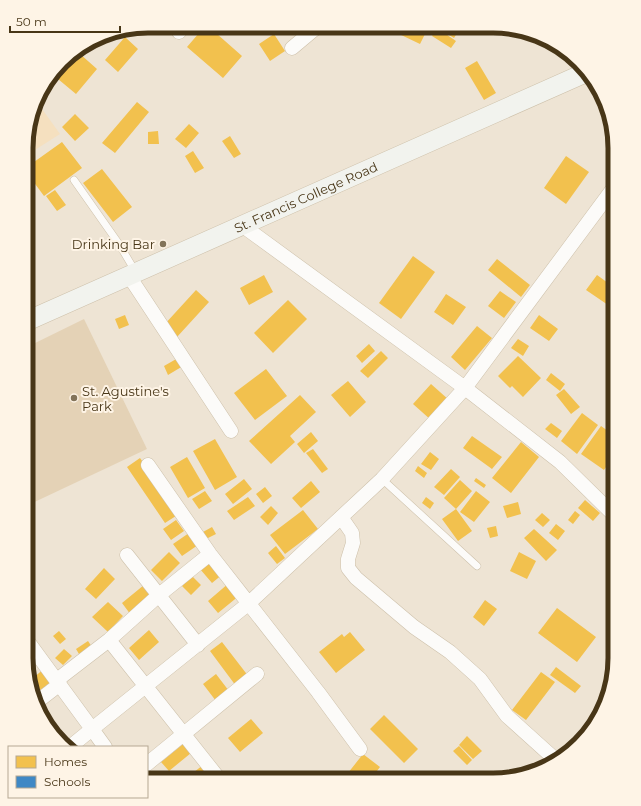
<svg xmlns="http://www.w3.org/2000/svg" width="641" height="806" viewBox="0 0 641 806" font-family="Montserrat,sans-serif">
  <style>
    .built { fill: #f5e0bf }
    .green { fill: #e4d2b6 }
    .homes { fill: #f2c14e }
    .schools { fill: #3f88c5 }
    .lines { fill: none; stroke-linecap: round; stroke-linejoin: round }
    .service-casing { stroke: #cdc0aa; stroke-width: 8 }
    .minor-casing { stroke: #cdc0aa; stroke-width: 15 }
    .secondary-casing { stroke: #cdc0aa; stroke-width: 20 }
    .service { stroke: #fcfbf9; stroke-width: 7 }
    .minor { stroke: #fcfbf9; stroke-width: 14 }
    .secondary { stroke: #f2f3ee; stroke-width: 19 }
    .poi-dot { fill: #827359; stroke: #fef4e6; stroke-width: 1.5 }
    .labels { text-anchor: middle; dominant-baseline: central; stroke-width: 4; stroke-linejoin: round; paint-order: stroke }
    .street-label { font-size: 13px; fill: #483617; stroke: #fef4e6 }
    .poi-label { font-size: 13px; fill: #483617; stroke: #fef4e6; text-anchor: end }
    .rim { fill: none; stroke: #483617; stroke-width: 5 }
  </style>
  <rect width="100%" height="100%" fill="#eee4d4"/>
  <path class="built" d="M37 102 60 134 27 155V132Z"/>
  <path class="green" d="M84 319 147 449 26 506 27 347Z"/>
  <path class="homes" d="M205 26H208L242 56 223 78 187 47Z
    M401 27H412L425 34 420 44 397 33Z
    M436 27H455L459 30 454 38Z
    M437 28 456 41 451 48 432 36Z
    M274 34 285 51 270 61 259 44Z
    M125 37 138 49 118 72 105 60Z
    M80 54 97 69 76 94 58 79Z
    M477 61 496 93 484 100 465 68Z
    M137 102 149 112 115 153 102 143Z
    M75 114 89 128 75 141 62 127Z
    M189 124 199 133 186 148 175 139Z
    M158 131 159 144H148V132Z
    M230 136 241 154 234 158 222 141Z
    M62 142 82 168 44 196 27 173V167Z
    M193 151 204 168 195 173 185 156Z
    M566 156 589 172 566 204 544 188Z
    M102 169 132 207 113 222 83 183Z
    M55 190 66 205 57 211 46 196Z
    M413 256 435 272 401 319 379 303Z
    M497 259 530 285 521 297 488 270Z
    M264 275 273 292 249 305 240 288Z
    M597 275 615 288V297L608 305 586 290Z
    M196 290 209 302 177 337 164 325Z
    M500 291 516 302 504 318 488 306Z
    M446 294 466 307 453 325 434 312Z
    M288 300 307 319 273 353 254 333Z
    M125 315 129 325 119 329 115 319Z
    M539 315 558 329 549 341 530 328Z
    M477 326 492 338 465 370 451 357Z
    M518 339 529 346 523 356 511 348Z
    M369 344 375 351 362 363 356 356Z
    M381 351 388 358 368 378 360 371Z
    M518 356 541 378 523 397 512 386 510 388 498 376Z
    M178 358 183 366 168 375 164 366Z
    M266 369 287 396 255 420 234 393Z
    M551 373 565 384 560 391 546 380Z
    M348 381 366 402 350 417 331 395Z
    M431 384 449 400 431 420 413 404Z
    M564 389 580 407 571 414 556 395Z
    M300 395 316 412 290 436 295 442 271 464 249 441Z
    M615 405V423L606 417Z
    M582 413 598 425 577 454 561 441Z
    M551 423 562 431 557 438 545 429Z
    M601 426 615 436V454L604 470 581 454Z
    M311 432 318 441 304 453 297 444Z
    M472 436 502 457 492 469 463 448Z
    M215 439 237 477 215 490 193 451Z
    M521 442 539 457 511 493 492 478Z
    M313 449 328 469 322 473 306 453Z
    M430 452 439 459 431 470 421 464Z
    M187 457 205 488 188 498 170 467Z
    M140 458 179 514 165 523 127 467Z
    M418 466 427 473 424 478 415 471Z
    M451 469 460 477 444 495 434 487Z
    M476 478 486 485 484 488 474 481Z
    M244 479 252 489 233 504 225 494Z
    M460 480 472 491 456 509 444 498Z
    M311 481 320 492 301 508 292 498Z
    M265 487 272 496 263 503 256 494Z
    M205 491 212 501 199 509 192 499Z
    M476 491 490 502 474 522 460 512Z
    M248 497 255 506 234 520 227 511Z
    M426 497 434 503 430 509 422 503Z
    M585 500 600 513 593 521 578 508Z
    M518 502 521 514 507 518 503 506Z
    M271 506 278 513 268 525 260 517Z
    M456 509 472 531 458 541 442 519Z
    M303 510 318 529 285 554 270 535Z
    M575 511 580 515 573 524 568 520Z
    M542 513 550 520 543 527 535 520Z
    M176 520 184 531 171 540 163 529Z
    M556 524 565 531 558 540 549 533Z
    M496 526 498 536 490 538 487 528Z
    M212 527 216 534 206 539 203 532Z
    M534 529 557 550 546 561 524 538Z
    M189 533 198 545 182 556 173 544Z
    M276 546 285 558 277 564 268 553Z
    M169 552 180 563 162 581 151 570Z
    M519 552 536 561 527 579 510 571Z
    M211 559 223 574 212 583 200 569Z
    M104 568 115 579 96 599 85 589Z
    M192 576 201 585 191 595 182 586Z
    M229 583 240 595 218 613 208 601Z
    M144 585 154 598 131 615 122 603Z
    M485 600 497 609 484 626 473 617Z
    M108 602 123 616 108 632 92 617Z
    M557 608 596 637 577 662 538 633Z
    M149 630 159 642 139 660 129 648Z
    M59 631 66 639 60 644 53 636Z
    M350 632 365 650 336 673 319 652 342 634 344 637Z
    M88 641 94 650 82 659 76 649Z
    M222 642 249 677 236 686 210 651Z
    M64 649 72 656 63 665 55 658Z
    M46 667 56 679 36 696 32 679Z
    M556 667 581 686 575 693 550 675Z
    M541 672 555 682 526 720 512 710Z
    M216 674 229 691 216 701 203 684Z
    M384 715 418 749 404 763 370 729Z
    M251 719 263 733 240 752 228 738Z
    M467 736 482 751 473 759 459 745Z
    M183 744 191 753 169 771 161 762Z
    M459 746 472 760 467 765 453 751Z
    M363 754 380 767 370 780H357L348 773Z
    M203 765 211 775 205 780H184Z
    M147 769 156 780H147Z"/>
  <path class="schools" d="M27 131 34 142 27 146Z"/>
  <g class="lines">
    <g class="service-casing">
      <path id="service" d="M74 180 119 244 135 271
        M382 479 477 566"/>
    </g>
    <g class="minor-casing">
      <path id="minor" d="M179 32 184 26
        M292 48 317 27
        M243 226 465 388 560 462 615 516
        M129 276 231 431
        M148 465 210 554 318 692 360 749
        M341 517 352 533 353 543 348 559V568L356 578 414 627 450 652 480 679 507 716 557 761
        M127 555 198 645
        M26 639 92 729 70 747
        M109 640 220 780
        M57 680 109 640 159 595 210 554
        M38 701 60 684
        M105 747 92 729 248 604 382 479 465 388 615 186
        M147 764 257 674"/>
    </g>
    <g class="secondary-casing">
      <g id="secondary">
        <path id="s1" d="M27 321 585 73"/>
      </g>
    </g>
    <use href="#service" class="service"/>
    <use href="#minor" class="minor"/>
    <use href="#secondary" class="secondary"/>
  </g>
  <g class="poi-dot">
    <circle cx="163" cy="244" r="4"/>
    <circle cx="74" cy="398" r="4"/>
  </g>
  <g class="labels">
    <g class="street-label">
      <text stroke="none"><textPath href="#s1" startOffset="305">St. Francis College Road</textPath></text>
    </g>
    <g class="poi-label">
      <text x="155" y="244">Drinking Bar</text>
      <text x="82" y="391" text-anchor="start">St. Agustine's<tspan x="82" dy="15">Park</tspan></text>
    </g>
  </g>
  <path d="M0 0H641V806H0ZM148 33H493A115 115 0 0 1 608 148V658A115 115 0 0 1 493 773H148A115 115 0 0 1 33 658V148A115 115 0 0 1 148 33Z" fill="#fef4e6" fill-rule="evenodd"/>
  <path class="rim" d="M148 33H493A115 115 0 0 1 608 148V658A115 115 0 0 1 493 773H148A115 115 0 0 1 33 658V148A115 115 0 0 1 148 33Z"/>
  <rect x="8" y="746" width="140" height="52" fill="#fef4e6" stroke="#b5a893"/>
  <rect x="16" y="756" width="20" height="12" fill="#f2c14e" stroke="#b5a893"/>
  <text x="44" y="766" font-size="12" fill="#483617">Homes</text>
  <rect x="16" y="776" width="20" height="12" fill="#3f88c5" stroke="#b5a893"/>
  <text x="44" y="786" font-size="12" fill="#483617">Schools</text>
  <path d="M10 26v6h110v-6" fill="none" stroke="#483617" stroke-width="2"/>
  <text x="16" y="26" font-size="12" fill="#483617" stroke="#fef4e6" stroke-width="3" paint-order="stroke">50 m</text>
</svg>
